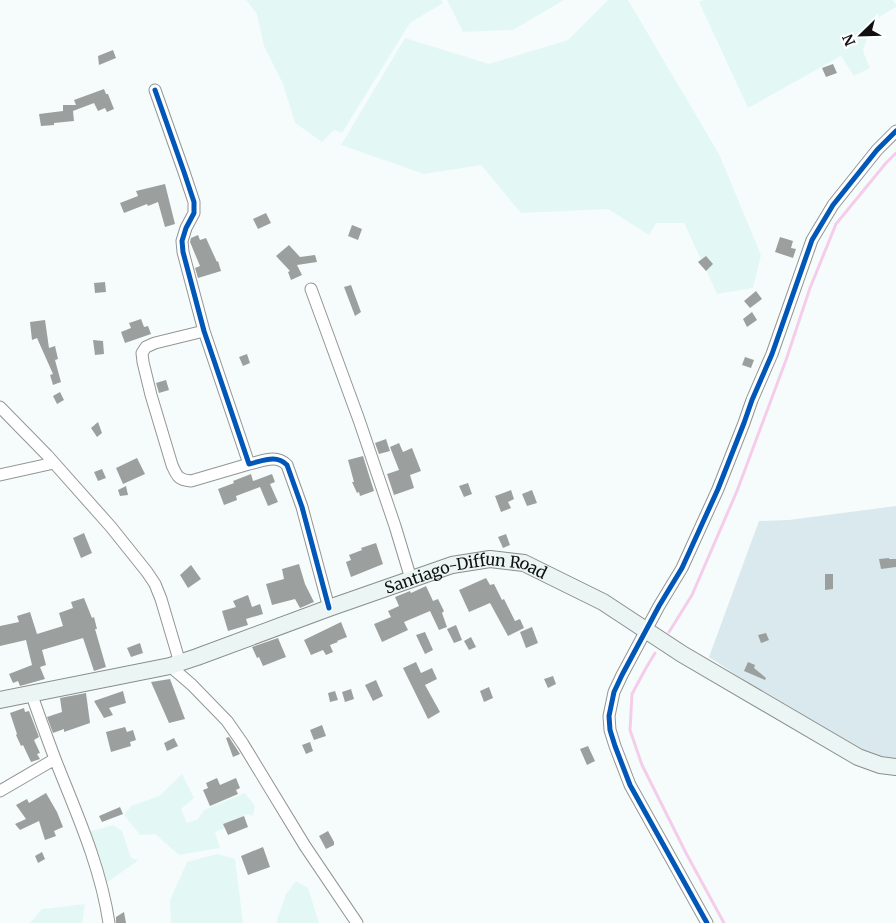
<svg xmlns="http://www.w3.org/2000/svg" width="896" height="923" viewBox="0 0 896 923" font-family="Merriweather,serif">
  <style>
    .farmland { fill: #e3f8f5 }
    .cemetery { fill: #dae9ed }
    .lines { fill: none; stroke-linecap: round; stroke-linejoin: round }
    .stream { stroke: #f5cdea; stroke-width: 3 }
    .building { fill: #9ba09e }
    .street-casing { stroke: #949696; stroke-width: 13 }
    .secondary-casing { stroke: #8a8d8c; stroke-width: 18 }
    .street { stroke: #fefffe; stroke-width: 11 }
    .secondary { stroke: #ebf5f3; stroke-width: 16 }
    .cycleway-casing { stroke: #fff; stroke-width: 8 }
    .cycleway { stroke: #0057b8; stroke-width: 5 }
    .labels { text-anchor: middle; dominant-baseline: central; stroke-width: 5; stroke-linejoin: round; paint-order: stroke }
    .street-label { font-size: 16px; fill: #101010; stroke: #fff }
  </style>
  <rect width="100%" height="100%" fill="#f6fcfb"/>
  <path class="farmland" d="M246 0H441L443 3 410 23 342 133 334 130 322 142 295 123 283 84 264 46 257 14Z
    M447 0H564L513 30 463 32Z
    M608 0H628L719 154 761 255 753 288 717 294 684 223H656L649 235 608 209 521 213 481 165 424 174 341 145 405 38 489 64 568 40Z
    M703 0H892L896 4V7L872 21 863 51 870 68 854 76 841 56 748 108 699 2Z
    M182 774 194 798 181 809 187 823 198 819 204 810 245 793 255 806 253 816 248 814 223 824 225 828 215 832 220 848 179 855 155 834 140 835 124 815 131 806 159 796Z
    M113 825 122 831 131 858 139 860 102 886 85 833Z
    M217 854 235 859 243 923H171L170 900 187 862Z
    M296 881 308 888 319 923H276L286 894Z
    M85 904 82 923H30L42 909Z"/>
  <path class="cemetery" d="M896 506V759L870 754 835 735 781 704 709 657 759 521 789 520Z"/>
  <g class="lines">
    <path class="stream" d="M669 632 692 595 737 491 786 360 810 288 836 224 886 163 896 153
      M655 653 646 668 632 694 630 730 642 765 686 853 724 923"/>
  </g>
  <path class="building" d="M113 50 116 58 99 65 98 56Z
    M833 64 837 73 826 77 822 68Z
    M104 89 106 94H108L114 109 107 112 105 108 98 111 94 103 73 111 74 121 54 123V125L41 126 39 114 63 111V105H76L74 100Z
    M165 184 175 224 165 227 158 202 148 206 147 204 124 213 120 203 138 196 136 191Z
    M266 213 271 223 258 229 253 219Z
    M352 225 362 229 358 240 348 236Z
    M198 235 200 240 206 238 217 262 218 261 221 271 198 278 195 268 200 266 190 242 191 238Z
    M780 237 793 241 791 248 796 249 793 258 775 252Z
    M289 245 300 257 315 255 317 262 297 265 302 275 291 280 288 272 290 271 276 256Z
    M706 256 713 264 706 271 698 262Z
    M105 282 106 292 95 293 94 283Z
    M351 285 361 312 355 316 344 287Z
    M756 291 762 299 750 308 744 301Z
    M752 312 757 320 747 327 743 319Z
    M141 319 144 327 148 326 151 334 125 343 121 332 131 328 129 323Z
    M45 320 49 348 55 346 58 359 55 360 61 382 53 385 50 375 53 374 37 338 32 340 30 322Z
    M93 340 103 341 104 354 95 355Z
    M247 354 250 363 243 366 239 357Z
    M745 357 754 360 751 368 742 365Z
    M166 380 169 390 159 393 156 383Z
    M60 392 64 400 57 404 53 396Z
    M98 422 102 433 97 437 91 428Z
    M386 439 390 451 379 454 375 443Z
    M399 443 403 452 412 448 421 471 410 475 414 488 394 495 387 474 399 470 390 447Z
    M363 456 374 491 360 496 359 492 357 493 352 482H354L348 460Z
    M137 458 145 474 123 484 116 468Z
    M102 469 106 478 98 481 94 472Z
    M251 474 253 481 272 474 275 482 270 484 278 502 268 506 260 487 236 496 237 500 224 505 218 489 234 483 233 481Z
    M468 483 472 494 464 497 459 486Z
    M126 486 128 495 120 496 118 490Z
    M511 490 514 499 508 502 511 508 501 512 495 496Z
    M532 490 537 503 527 506 522 494Z
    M84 533 92 553 81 558 73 538Z
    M506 534 510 545 503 548 498 537Z
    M376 543 383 564 351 577 346 562 351 560 349 555 362 550 361 548Z
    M889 558V559H896V567L881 569 879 559Z
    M299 564 305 584 314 602 300 608 295 599 272 605 266 584 284 579 282 569Z
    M191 565 201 579 188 588 180 575Z
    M825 574H833V589L825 590Z
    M486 578 490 585 494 584 502 600 504 599 515 621 520 619 524 628 508 636 490 603 469 612 459 590Z
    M426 586 433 601 438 599 444 611 442 613 447 627 439 630 430 611 404 622 408 630 382 642 374 624 391 617 388 611 399 606 395 597 410 591 411 593Z
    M248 595 252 607 260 604 263 614 246 619 248 625 228 631 222 611 236 607 233 601Z
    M84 598 92 618 94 617 97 629H95L106 667 94 671 83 638 42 650 46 665 40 667 45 679 20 686 18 681 13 683 9 674 32 665 26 640 0 646V626L19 622 17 616 30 612 37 634 63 626 59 613 73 608 71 602Z
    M341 622 347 637 337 641 338 642 330 645 333 652 326 655 323 650 311 655 304 640Z
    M456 625 462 640 454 643 447 629Z
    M532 627 538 643 526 648 520 632Z
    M425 632 433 650 425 654 416 635Z
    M766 633 769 640 761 643 758 635Z
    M471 637 476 647 469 650 464 641Z
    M278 638 286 657 263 666 259 657 257 658 252 647Z
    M140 643 143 653 131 657 127 648Z
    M416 662 421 673 432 668 437 679 425 685 440 712 428 719 403 668Z
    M748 662 755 665 754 668 766 678 765 680 744 671Z
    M553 676 556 684 548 688 544 679Z
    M170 679 185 719 169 723 151 682Z
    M376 680 383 696 373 701 365 685Z
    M489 687 493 698 484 702 480 691Z
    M351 689 354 699 345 702 342 692Z
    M123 691 126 703 109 708 113 715 104 718 94 701Z
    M335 691 338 700 330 702 328 693Z
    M86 693 90 723 64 732V729L53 733 47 717 62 712 60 698Z
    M24 708 25 712 29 711 39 737 34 740 40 753 37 754 40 759 31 762 23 745 21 746 16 735 17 734 10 713Z
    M322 725 326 736 314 740 310 730Z
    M125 727 127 732 133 730 136 740 130 742 131 746 111 752 106 732Z
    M229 737 240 754 233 757 226 738Z
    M174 738 178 746 167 751 164 743Z
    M310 742 313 751 306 754 302 745Z
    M588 746 595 761 587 765 580 749Z
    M217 778 220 785 236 778 240 788 236 790 238 794 210 806 203 790 208 788 206 783Z
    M46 793 57 812 63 827 54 831 56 836 45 840 39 821 20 830 15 824 26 819 16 805 27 799 29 803Z
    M120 807 123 814 102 822 99 816Z
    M244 816 248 827 228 835 223 824Z
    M328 831 334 842V845L326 849 319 836Z
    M263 847 270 867 248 875 241 856Z
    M42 852 45 859 38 863 35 856Z
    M124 912 126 923H116V917Z"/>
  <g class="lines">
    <g class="street-casing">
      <path id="street" d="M155 90 184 172 194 202V213L186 228 182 241 183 252 204 331 249 464C263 461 276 454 287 465L302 507 329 608
        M311 289 359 420 395 526 411 579
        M204 331 155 343 146 347 142 353 143 362 151 395 172 465C177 476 178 480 191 481L249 464
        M0 407 47 455 111 527 147 572 155 584 161 599 180 663
        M0 475 54 463
        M170 666 192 685 227 721 243 744 305 846 357 923
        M31 693C40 718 49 744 59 769 79 819 101 869 109 923
        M0 791 55 759
        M707 923 630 785 615 746 610 730 609 716 614 692 622 675 659 606 682 568 718 489 744 423 752 400 772 354 812 240 833 205 877 150 896 131"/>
    </g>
    <g class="secondary-casing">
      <g id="secondary">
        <path id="s1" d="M0 700 170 666 197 657 329 608 452 565 490 559 524 563 603 602 682 654 858 757 880 765 896 767"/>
      </g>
    </g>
    <use href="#street" class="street"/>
    <use href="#secondary" class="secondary"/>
    <g class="cycleway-casing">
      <path id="cycleway" d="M155 90 184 172 194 202V213L186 228 182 241 183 252 204 331 249 464C263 461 276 454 287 465L302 507 329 608
        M707 923 630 785 615 746 610 730 609 716 614 692 622 675 659 606 682 568 718 489 744 423 752 400 772 354 812 240 833 205 877 150 896 131"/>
    </g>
    <use href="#cycleway" class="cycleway"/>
  </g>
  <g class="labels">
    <g class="street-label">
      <text stroke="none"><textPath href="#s1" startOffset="486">Santiago-Diffun Road</textPath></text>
    </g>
  </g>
  <g transform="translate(861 35) rotate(247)" stroke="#ffffff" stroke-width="4" paint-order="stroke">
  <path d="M0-4L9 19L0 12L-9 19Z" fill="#101010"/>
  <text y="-8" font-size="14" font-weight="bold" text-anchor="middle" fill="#101010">N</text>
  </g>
</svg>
